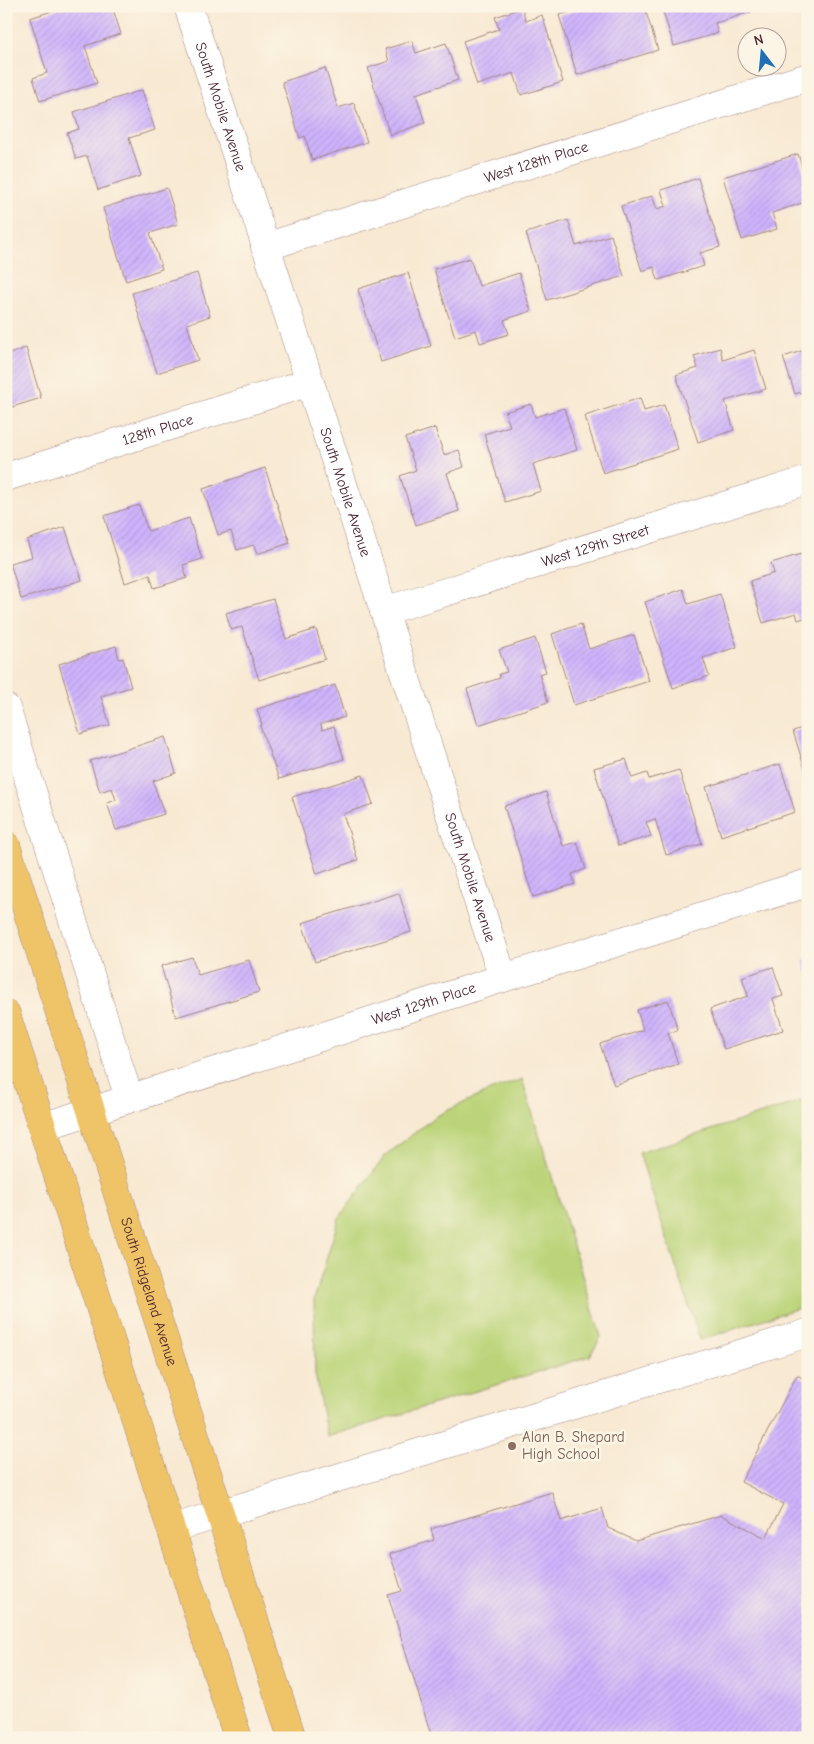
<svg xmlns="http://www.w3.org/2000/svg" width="814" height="1744" viewBox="0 0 814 1744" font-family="'Comic Neue',sans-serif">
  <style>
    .pitch { fill: #bbd479; stroke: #827a52 }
    .building { fill: url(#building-hatch) }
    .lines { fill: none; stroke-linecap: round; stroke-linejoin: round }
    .minor-casing { stroke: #a1847f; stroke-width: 29 }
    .major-casing { stroke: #a1847f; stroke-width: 29 }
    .minor { stroke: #fff; stroke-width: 28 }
    .major { stroke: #efc469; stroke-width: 28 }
    .education-dot { fill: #8d6e63; stroke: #fcf5e5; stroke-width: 2 }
    .labels { text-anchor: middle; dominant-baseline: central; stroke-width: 5; stroke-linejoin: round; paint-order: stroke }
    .street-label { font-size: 15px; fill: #4a1f2b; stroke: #fcf5e5 }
    .education-label { font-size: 15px; fill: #785e54; stroke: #fcf5e5; text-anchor: start }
  </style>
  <defs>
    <pattern id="building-hatch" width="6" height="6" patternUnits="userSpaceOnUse" patternTransform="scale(1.25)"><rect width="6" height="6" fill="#cfb4fd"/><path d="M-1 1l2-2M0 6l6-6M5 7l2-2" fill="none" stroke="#b39ad9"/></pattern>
  </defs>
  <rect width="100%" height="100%" fill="#fcf5e5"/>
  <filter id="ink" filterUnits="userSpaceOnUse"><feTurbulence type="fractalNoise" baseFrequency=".02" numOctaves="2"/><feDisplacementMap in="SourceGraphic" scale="10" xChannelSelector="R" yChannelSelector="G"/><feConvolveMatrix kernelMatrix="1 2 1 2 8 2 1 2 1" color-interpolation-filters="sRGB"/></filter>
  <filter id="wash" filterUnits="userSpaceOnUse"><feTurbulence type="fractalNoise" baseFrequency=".0096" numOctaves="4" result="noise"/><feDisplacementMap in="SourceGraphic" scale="20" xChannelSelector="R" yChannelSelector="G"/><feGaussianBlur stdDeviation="1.12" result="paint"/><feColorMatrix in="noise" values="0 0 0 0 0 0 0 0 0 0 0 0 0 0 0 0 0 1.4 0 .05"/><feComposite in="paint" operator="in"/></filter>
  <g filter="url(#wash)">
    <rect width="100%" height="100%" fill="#f8e9d3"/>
    <path class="pitch" d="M522 1079 601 1337 590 1356 327 1437 315 1374 314 1300 339 1218 385 1156 436 1116 487 1092Z
      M808 1099V1305L700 1340 639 1153Z"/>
    <g id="blocks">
      <path class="building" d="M68 6H112L121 34 85 46 97 83 40 101 33 78 47 73 30 18Z
        M581 6H644L658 50 577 75 559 15 582 9Z
        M661 6H749L751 12 715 23 718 33 674 46Z
        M776 6H796V7L778 12Z
        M522 8 526 21 542 15 563 82 521 95 514 73 477 85 463 41 499 29 495 17Z
        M412 41 416 53 446 43 458 80 416 94 425 123 390 135 368 68 389 61 385 49Z
        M325 68 338 108 354 103 367 142 312 160 305 136 300 138 282 82Z
        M142 90 155 130 129 138 141 176 98 190 87 156 76 159 67 133 79 129 74 112Z
        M798 154 808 186V201L772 213 777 229 742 240 723 177Z
        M698 178 720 247 700 253 704 266 658 280 654 267 642 271 621 206 652 196 657 209 666 206 661 190Z
        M167 188 178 224 150 233 162 269 126 281 103 208Z
        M568 220 576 246 611 235 624 276 547 300 526 233Z
        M470 258 479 286 519 273 531 311 504 320 509 334 480 343 476 330 455 337 434 269Z
        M197 273 210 316 187 324 198 360 157 373 132 293Z
        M408 273 431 346 381 362 358 289Z
        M26 348 41 398 6 409V355Z
        M720 348 723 360 754 350 766 389 725 401 734 430 698 442 676 375 698 368 694 356Z
        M808 349V390L795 394 783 357Z
        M640 398 644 411 664 405 678 449 603 473 585 416Z
        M531 404 535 417 564 408 577 450 533 464 541 491 505 502 484 434 510 426 505 412Z
        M435 428 444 455 459 450 464 467 447 473 459 511 416 525 400 476 416 470 405 438Z
        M265 468 290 543 257 554 254 545 237 550 231 531 218 535 203 489Z
        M139 505 148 531 189 518 202 559 183 565 187 578 154 588 150 575 125 583 104 516Z
        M65 527 82 580 21 599 10 563 32 557 27 540Z
        M808 552V617L798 620 796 613 763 623 750 581 774 573 771 563Z
        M683 589 688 604 720 594 737 647 703 658 709 676 673 688 645 602Z
        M273 599 286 639 316 629 325 659 259 680 242 627 231 630 226 613Z
        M581 624 589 649 634 635 649 681 574 705 552 634Z
        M535 638 546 672 539 674 548 702 478 725 467 689 500 678 499 674 507 672 499 650Z
        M116 646 119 659 123 658 131 687 101 696 110 725 80 734 59 664Z
        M335 685 345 717 321 724 322 730 334 726 344 759 279 779 260 726 262 725 257 709Z
        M808 726V776H807L793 731Z
        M165 737 176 773 153 781 164 814 116 830 107 803 116 800 112 788 100 792 90 761Z
        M626 759 632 778 647 773 649 779 679 770 702 844 666 855 655 819 646 822 651 836 618 846 594 768Z
        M780 764 795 812 721 836 706 787Z
        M363 775 373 804 343 814 358 860 317 874 292 797Z
        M546 792 563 846 577 842 586 869 572 874 575 884 533 897 504 806Z
        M399 893 411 932 315 962 302 923Z
        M192 957 198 975 249 960 259 992 176 1017 161 966Z
        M808 958V973L807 974 803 960Z
        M773 967 783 996 773 999 783 1030 724 1049 710 1009 748 996 742 977Z
        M668 1000 678 1030 668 1033 678 1064 614 1085 600 1044 643 1030 637 1010Z
        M797 1375 808 1381V1738H432L388 1595 402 1591 390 1554 434 1540 431 1529 552 1492 561 1521 602 1508 608 1528 636 1541 721 1515 766 1538 783 1504 741 1482Z
        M6 1719 18 1738H6Z"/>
    </g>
  </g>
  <g filter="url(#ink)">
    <use href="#blocks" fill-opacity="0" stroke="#a1847f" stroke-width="1"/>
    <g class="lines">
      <g class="minor-casing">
        <g id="minor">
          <path id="s1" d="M188 6 503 978"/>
          <path id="s2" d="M265 247 808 77"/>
          <path id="s3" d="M6 477 310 382"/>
          <path id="s4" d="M384 611 808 480"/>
          <path d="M6 708 129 1098"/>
          <path id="s5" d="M42 1127 503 978 808 883"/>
          <path d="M171 1529 808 1333"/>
        </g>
      </g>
      <g class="major-casing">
        <g id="major">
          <path id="s6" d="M6 845 292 1738"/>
          <path d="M6 1014 238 1738"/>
        </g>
      </g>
      <use href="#minor" class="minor"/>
      <use href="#major" class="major"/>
    </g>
  </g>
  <circle class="education-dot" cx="512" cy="1446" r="5"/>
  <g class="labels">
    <g class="street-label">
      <text stroke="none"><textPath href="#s1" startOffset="106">South Mobile Avenue</textPath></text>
      <text stroke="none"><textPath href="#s2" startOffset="284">West 128th Place</textPath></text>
      <text stroke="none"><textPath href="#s3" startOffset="159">128th Place</textPath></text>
      <text stroke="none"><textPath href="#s1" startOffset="511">South Mobile Avenue</textPath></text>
      <text stroke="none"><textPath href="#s4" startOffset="221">West 129th Street</textPath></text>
      <text stroke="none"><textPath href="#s1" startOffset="916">South Mobile Avenue</textPath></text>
      <text stroke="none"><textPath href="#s5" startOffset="401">West 129th Place</textPath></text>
      <text stroke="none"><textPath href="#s6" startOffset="469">South Ridgeland Avenue</textPath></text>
    </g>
    <g class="education-label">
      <text x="522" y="1437">Alan B. Shepard<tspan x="522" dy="17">High School</tspan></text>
    </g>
  </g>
  <rect width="814" height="1744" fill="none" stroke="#fcf5e5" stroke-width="25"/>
  <g transform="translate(762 52) rotate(344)"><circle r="24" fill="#fcf5e5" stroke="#b59f9b"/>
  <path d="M0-4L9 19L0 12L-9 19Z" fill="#1f6fb2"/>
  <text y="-8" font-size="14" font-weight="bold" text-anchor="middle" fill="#4a1f2b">N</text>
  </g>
</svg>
